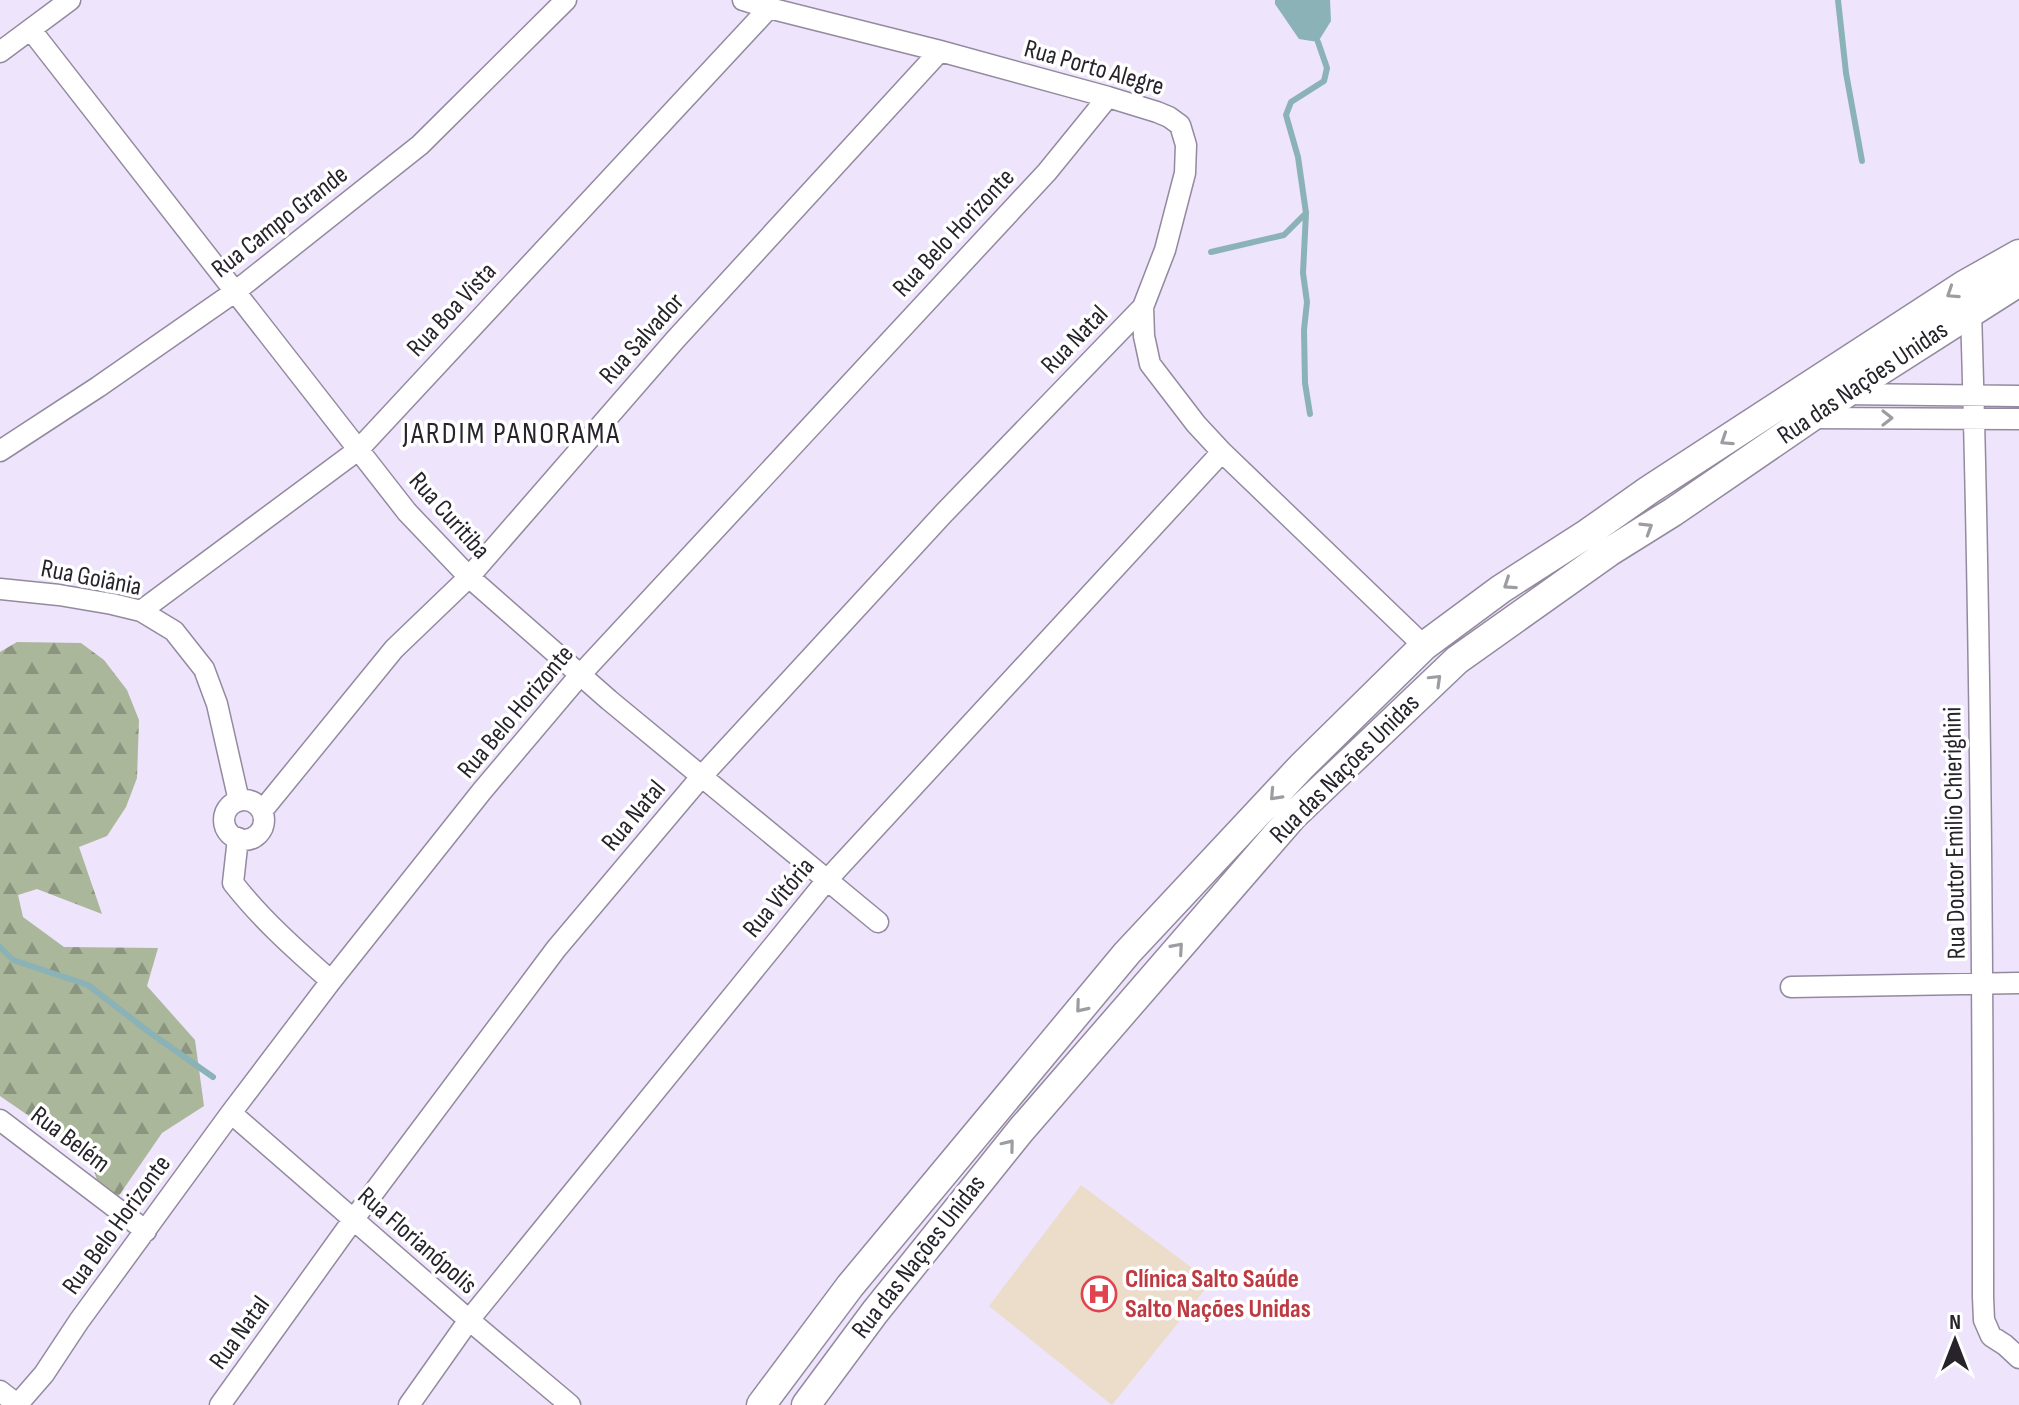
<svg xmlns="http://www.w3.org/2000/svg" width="2019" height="1405" viewBox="0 0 2019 1405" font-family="'Sofia Sans Condensed',sans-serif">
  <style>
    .medical { fill: #ebddca }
    .forest { fill: url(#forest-firs) }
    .water { fill: #8bb2b7 }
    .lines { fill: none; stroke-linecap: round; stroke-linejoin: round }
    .stream { stroke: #8bb2b7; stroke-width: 6 }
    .minor-casing { stroke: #948a9f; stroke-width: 23 }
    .secondary-casing { stroke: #948a9f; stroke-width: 31 }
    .minor { stroke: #fff; stroke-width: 20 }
    .secondary { stroke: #fff; stroke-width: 28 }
    .oneway { stroke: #9d9ca0 }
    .labels { text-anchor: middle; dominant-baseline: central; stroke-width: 7; stroke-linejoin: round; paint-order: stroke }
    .street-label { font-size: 26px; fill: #26232b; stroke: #fff }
    .health-label { font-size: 26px; font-weight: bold; fill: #be3a42; stroke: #fff; text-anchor: start }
    .quarter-label { font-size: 30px; letter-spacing: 2px; fill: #26232b; stroke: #fff }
  </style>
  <defs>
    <pattern id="forest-firs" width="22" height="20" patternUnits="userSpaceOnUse" patternTransform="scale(2)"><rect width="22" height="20" fill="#aab79a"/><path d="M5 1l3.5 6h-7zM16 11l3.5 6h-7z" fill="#8a947e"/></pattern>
  </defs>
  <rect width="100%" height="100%" fill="#eee4fb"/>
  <path class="medical" d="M1081 1185 1211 1282 1112 1405 989 1306Z"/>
  <path class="forest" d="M17 642 81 643 104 660 127 690 139 720 137 778 126 807 107 836 79 847 102 914 37 889 18 895 23 917 64 947 158 948 147 986 195 1040 204 1106 162 1133 118 1197 97 1180 90 1158 0 1096V652Z"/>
  <path class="water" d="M1275 0H1330L1331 21 1318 42 1299 39 1275 4Z"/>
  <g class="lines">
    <path class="stream" d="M1838 0 1846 73 1862 161
      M1211 252 1284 235 1306 213
      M1310 414 1305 383 1304 330 1307 302 1303 273 1306 213 1298 157 1286 115 1291 102 1324 81 1327 68 1318 42
      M0 947 13 960 88 985 149 1032 213 1077"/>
    <g class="minor-casing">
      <path id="minor" d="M743 0 769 8 940 51 1108 97 1157 112 1169 117 1180 125 1186 145 1185 173 1165 250 1143 307 1144 336 1150 364 1196 424 1222 452 1424 646
        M31 30 407 512 469 577 609 700 878 922
        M0 52 70 0
        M1971 311C1981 640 1983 969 1983 1297L1984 1320 1991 1336 2005 1345 2019 1358
        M1843 394 2019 396
        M1809 418 2019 419
        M0 451 98 387 236 291 420 145 566 0
        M0 589 59 595 112 604 141 611 174 631 204 669 217 704 239 801
        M141 611 358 450 769 8
        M224 820a20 20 0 1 1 40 0a20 20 0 1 1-40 0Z
        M262 811 394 649 469 577 675 340 940 51
        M238 838 233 883C262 920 296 950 331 981
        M1791 987 2019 983
        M231 1113 469 1320 570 1405
        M0 1120 146 1231
        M0 1391 18 1405
        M17 1405 44 1374 79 1321 231 1113 331 981 482 791 580 675 1047 172 1108 97
        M220 1405 353 1220 556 949 701 777 944 513 1143 307
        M409 1405 469 1320 827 880 1222 452"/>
    </g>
    <g class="secondary-casing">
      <path id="secondary" d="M761 1405 850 1286 1127 953 1302 766 1424 646 1501 589 1588 533 1649 490 1964 285 2019 254
        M806 1405 875 1312 1021 1130 1293 816 1457 660 1609 552 1673 512 1864 381 2019 282"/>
    </g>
    <use href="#minor" class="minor"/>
    <use href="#secondary" class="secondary"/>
  </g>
  <defs><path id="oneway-chevron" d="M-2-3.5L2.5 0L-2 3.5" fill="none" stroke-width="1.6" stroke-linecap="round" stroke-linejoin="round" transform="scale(2)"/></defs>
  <g class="oneway">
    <use href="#oneway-chevron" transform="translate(1952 293) rotate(147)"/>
    <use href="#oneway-chevron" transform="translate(1887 418)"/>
    <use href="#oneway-chevron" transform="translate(1726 440) rotate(147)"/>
    <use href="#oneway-chevron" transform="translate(1647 528) rotate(-32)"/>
    <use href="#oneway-chevron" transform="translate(1509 584) rotate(146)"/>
    <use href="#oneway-chevron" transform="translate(1436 680) rotate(-44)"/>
    <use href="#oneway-chevron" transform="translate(1275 795) rotate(133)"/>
    <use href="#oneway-chevron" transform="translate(1178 948) rotate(-49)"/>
    <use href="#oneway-chevron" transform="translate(1081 1007) rotate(130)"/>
    <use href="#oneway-chevron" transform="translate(1009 1145) rotate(-51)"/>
  </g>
  <defs>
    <g id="hospital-ring" transform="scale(1.8)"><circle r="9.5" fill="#fff" stroke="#e0444e" stroke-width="1.5"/><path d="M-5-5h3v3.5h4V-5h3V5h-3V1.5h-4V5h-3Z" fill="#e0444e"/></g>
  </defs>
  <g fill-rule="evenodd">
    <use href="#hospital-ring" x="1099" y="1294"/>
  </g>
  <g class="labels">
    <g class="street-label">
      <text transform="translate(1094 68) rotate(16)">Rua Porto Alegre</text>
      <text transform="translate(280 222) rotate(-38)">Rua Campo Grande</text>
      <text transform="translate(954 233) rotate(-47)">Rua Belo Horizonte</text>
      <text transform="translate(452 310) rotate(-47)">Rua Boa Vista</text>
      <text transform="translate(642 339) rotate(-48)">Rua Salvador</text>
      <text transform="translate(1075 340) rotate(-46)">Rua Natal</text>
      <text transform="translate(1863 383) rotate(-34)">Rua das Nações Unidas</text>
      <text transform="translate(449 516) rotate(48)">Rua Curitiba</text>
      <text transform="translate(91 578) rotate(11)">Rua Goiânia</text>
      <text transform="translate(516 712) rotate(-50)">Rua Belo Horizonte</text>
      <text transform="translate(1345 769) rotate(-45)">Rua das Nações Unidas</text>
      <text transform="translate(634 816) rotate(-50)">Rua Natal</text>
      <text transform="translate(1955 833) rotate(-91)">Rua Doutor Emilio Chierighini</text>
      <text transform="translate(779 898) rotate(-50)">Rua Vitória</text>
      <text transform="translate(70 1140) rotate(37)">Rua Belém</text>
      <text transform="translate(117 1225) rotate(-54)">Rua Belo Horizonte</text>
      <text transform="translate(417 1241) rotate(41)">Rua Florianópolis</text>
      <text transform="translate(919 1257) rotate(-52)">Rua das Nações Unidas</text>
      <text transform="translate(240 1333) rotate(-54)">Rua Natal</text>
    </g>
    <g class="health-label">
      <text x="1125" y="1279">Clínica Salto Saúde<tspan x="1125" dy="30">Salto Nações Unidas</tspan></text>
    </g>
    <g class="quarter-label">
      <text x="512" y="434">JARDIM PANORAMA</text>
    </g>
  </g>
  <g transform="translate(1955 1341)" stroke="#ffffff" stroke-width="6" paint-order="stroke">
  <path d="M0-6L14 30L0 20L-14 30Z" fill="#26232b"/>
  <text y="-12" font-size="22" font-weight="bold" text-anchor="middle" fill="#26232b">N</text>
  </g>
</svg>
